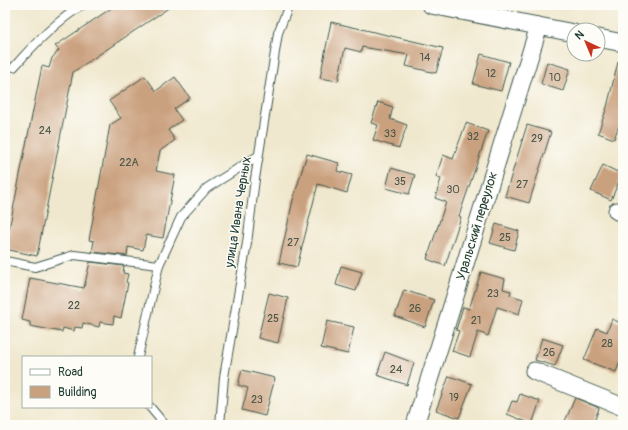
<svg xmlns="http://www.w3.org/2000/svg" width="628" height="430" viewBox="0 0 628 430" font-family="Pangolin,sans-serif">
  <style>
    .building { fill: #caa17f }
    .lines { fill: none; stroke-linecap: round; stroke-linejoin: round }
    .service-casing { stroke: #3e574b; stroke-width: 10 }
    .minor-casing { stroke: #3e574b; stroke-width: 19 }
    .service { stroke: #fff; stroke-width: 8 }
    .minor { stroke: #fff; stroke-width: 17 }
    .labels { text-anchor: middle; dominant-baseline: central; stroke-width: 3; stroke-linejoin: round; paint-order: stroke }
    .number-label { font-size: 11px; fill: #4a5647 }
    .street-label { font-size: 13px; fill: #1f3d34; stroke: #fdfcf7 }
  </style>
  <rect width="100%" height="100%" fill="#fdfcf7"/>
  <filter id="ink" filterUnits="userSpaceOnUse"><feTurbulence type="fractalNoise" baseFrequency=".025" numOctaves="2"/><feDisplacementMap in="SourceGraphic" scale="8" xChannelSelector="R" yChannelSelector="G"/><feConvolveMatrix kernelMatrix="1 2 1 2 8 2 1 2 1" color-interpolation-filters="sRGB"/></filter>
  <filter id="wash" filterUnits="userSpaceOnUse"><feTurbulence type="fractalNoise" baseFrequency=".012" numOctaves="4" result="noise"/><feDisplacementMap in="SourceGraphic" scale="16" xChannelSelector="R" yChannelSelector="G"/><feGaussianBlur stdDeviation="0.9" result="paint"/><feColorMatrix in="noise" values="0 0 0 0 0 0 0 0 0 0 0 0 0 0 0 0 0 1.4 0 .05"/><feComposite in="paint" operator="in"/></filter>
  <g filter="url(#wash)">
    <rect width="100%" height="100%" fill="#f0e8ce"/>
    <g id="blocks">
      <path class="building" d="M116 5H173L73 72 37 256 5 249 42 66 49 68 52 58 59 50 55 46Z
        M331 22 443 48 436 73 406 66 409 55 362 47 361 52 345 48 338 81 320 78Z
        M481 54 509 62 501 91 473 84Z
        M547 62 570 69 563 91 541 84Z
        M618 62H623V114L614 139 598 133 607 107Z
        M145 76 156 91 175 77 190 98 174 109 182 120 168 130 175 140 160 151 156 171 175 175 163 238 146 235 143 250 128 247 127 256 92 252 94 241 89 240 110 125 121 118 109 101Z
        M378 102 393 107 390 119 407 125 399 148 373 140 378 125 371 123Z
        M466 123 488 131 459 216 461 217 445 266 427 259 446 202 435 198 441 179 436 177 443 155 453 159Z
        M527 125 551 132 529 203 505 196Z
        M307 154 339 163 337 171 352 175 347 193 318 184 297 267 279 263 293 200Z
        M603 165 622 174 611 200 591 191Z
        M391 168 415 175 409 194 386 188Z
        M496 224 519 231 514 250 490 243Z
        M90 262 124 266 123 273 128 274 126 282 128 283 121 318 114 316 113 324 100 322 99 327 83 323 82 328 75 327 74 331 63 328 62 332 30 326V322L22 320 30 278 84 288Z
        M341 266 362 272 356 291 336 285Z
        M481 272 505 279 503 289 511 291 510 295 523 299 519 314 497 307 488 336 478 332 470 357 452 351 459 331 456 330 463 307 469 309Z
        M404 290 434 300 425 327 395 316Z
        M269 293 288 298 278 343 258 338Z
        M612 319 623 324V354L616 372 584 360 597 328 607 332Z
        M327 321 354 327 348 354 321 348Z
        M542 338 563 345 555 366 535 360Z
        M385 352 414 363 407 385 377 375Z
        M242 370 275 378 265 416 242 410 248 388 238 385Z
        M449 376 472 384 459 418 436 410Z
        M520 394 540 401 532 424 507 414 512 401 517 402Z
        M575 398 599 408 593 425H575L565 421Z"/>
    </g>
  </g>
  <g filter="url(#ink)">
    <use href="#blocks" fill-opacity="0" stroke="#3e574b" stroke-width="1"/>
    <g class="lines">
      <g class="service-casing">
        <path id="service" d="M14 67C34 44 56 21 83 5
          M5 261 35 267 74 255 159 265 181 217 207 188 258 156
          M138 357 159 265
          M150 407 165 425
          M220 425 224 377 247 243 255 179 278 33 289 5"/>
      </g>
      <g class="minor-casing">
        <path id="minor" d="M431 5 574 33
          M598 38 623 43
          M617 211 623 213
          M534 371 623 407
          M415 425 539 26"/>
      </g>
      <use href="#service" class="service"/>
      <use href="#minor" class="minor"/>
    </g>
  </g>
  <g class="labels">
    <g class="number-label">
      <text x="425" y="57">14</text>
      <text x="491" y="73">12</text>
      <text x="555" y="77">10</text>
      <text x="45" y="130">24</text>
      <text x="390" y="133">33</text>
      <text x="473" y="136">32</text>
      <text x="537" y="138">29</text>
      <text x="129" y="162">22А</text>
      <text x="400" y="181">35</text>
      <text x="522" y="184">27</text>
      <text x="453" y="189">30</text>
      <text x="505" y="237">25</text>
      <text x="293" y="242">27</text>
      <text x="493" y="293">23</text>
      <text x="74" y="305">22</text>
      <text x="415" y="308">26</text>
      <text x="273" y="318">25</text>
      <text x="476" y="320">21</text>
      <text x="607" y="343">28</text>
      <text x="549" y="352">26</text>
      <text x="396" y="369">24</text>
      <text x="454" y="397">19</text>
      <text x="257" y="399">23</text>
    </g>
    <g class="street-label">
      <text transform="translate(238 212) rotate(-81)">улица Ивана Черных</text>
      <text transform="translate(477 226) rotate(-73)">Уральский переулок</text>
    </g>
  </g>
  <rect width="628" height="430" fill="none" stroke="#fdfcf7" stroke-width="20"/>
  <rect x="22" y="356" width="130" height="52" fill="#fdfcf7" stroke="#a4b0a9"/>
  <rect x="30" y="369" width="20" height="6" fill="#ffffff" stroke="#a4b0a9"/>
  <text x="58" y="376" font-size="12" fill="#1f3d34">Road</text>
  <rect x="30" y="386" width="20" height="12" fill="#caa17f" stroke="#a4b0a9"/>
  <text x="58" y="396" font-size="12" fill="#1f3d34">Building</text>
  <g transform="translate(586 42) rotate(316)"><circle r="19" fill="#fdfcf7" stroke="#a4b0a9"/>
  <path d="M0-3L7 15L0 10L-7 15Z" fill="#c8321e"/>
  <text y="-6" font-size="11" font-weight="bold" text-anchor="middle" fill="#1f3d34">N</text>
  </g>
</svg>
